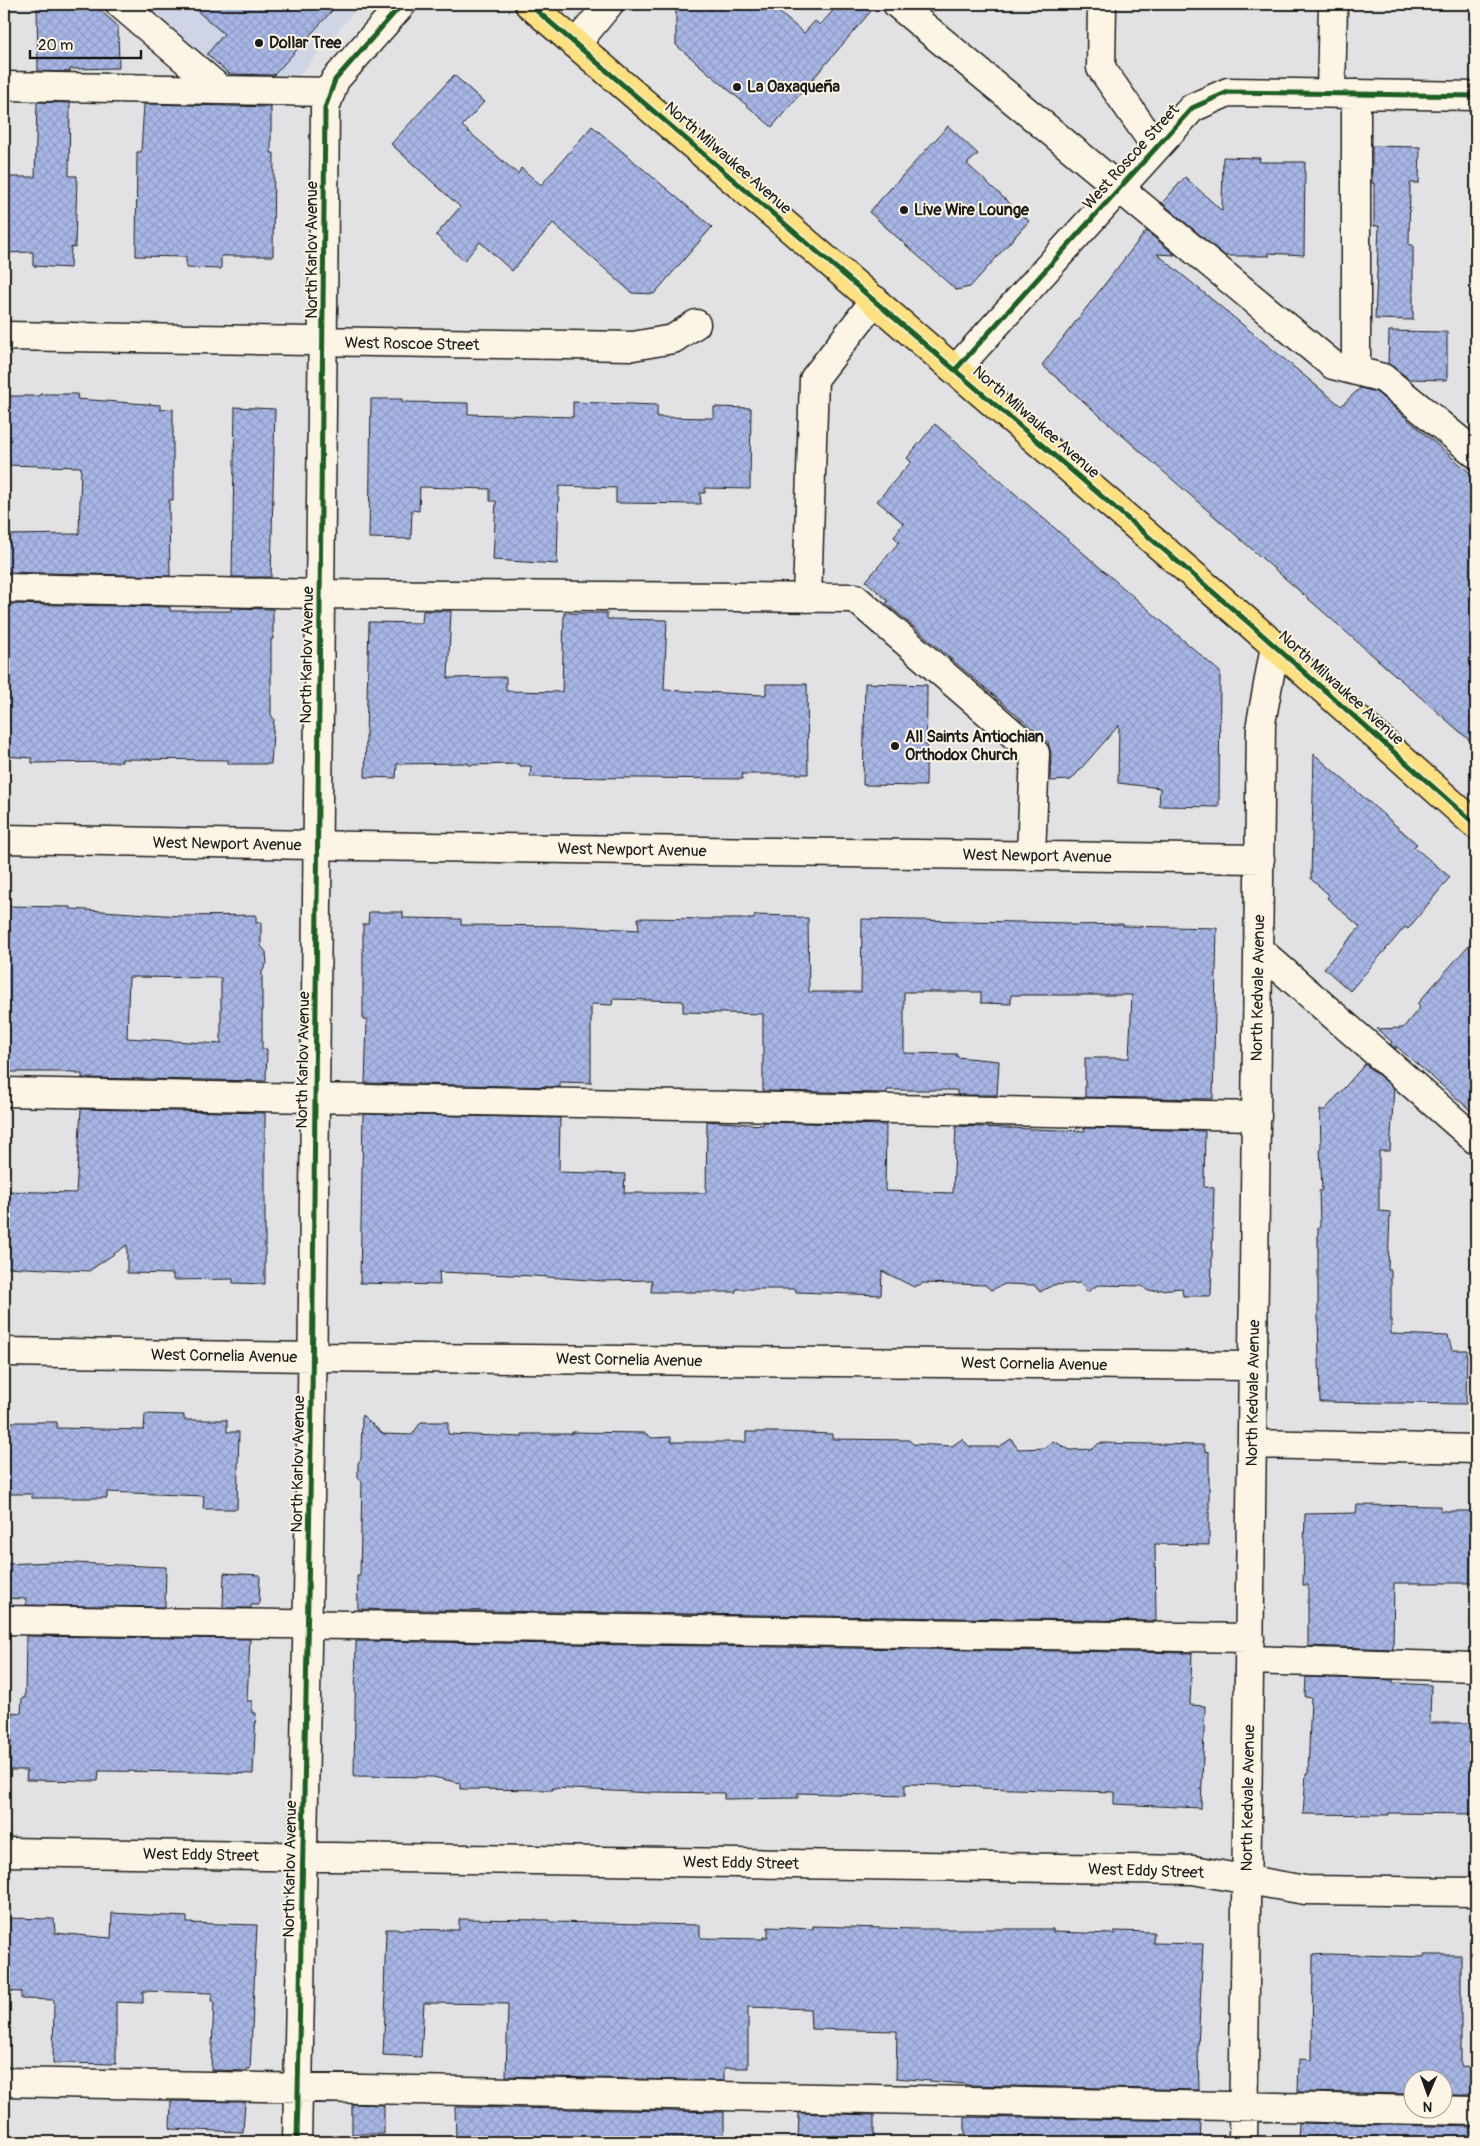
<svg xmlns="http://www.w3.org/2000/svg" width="1480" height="2146" viewBox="0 0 1480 2146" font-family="Pangolin,sans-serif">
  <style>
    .built { fill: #d0d5e5 }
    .building { fill: url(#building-cross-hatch); stroke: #1c1c1c; fill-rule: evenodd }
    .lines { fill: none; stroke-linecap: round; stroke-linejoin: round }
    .minor-casing { stroke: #1c1c1c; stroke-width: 31 }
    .major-casing { stroke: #1c1c1c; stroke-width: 31 }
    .minor { stroke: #fcf5e5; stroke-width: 28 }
    .major { stroke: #fde080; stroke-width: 28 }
    .cycleway-casing { stroke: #fcf5e5; stroke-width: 8 }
    .cycleway { stroke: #1b5e20; stroke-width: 5 }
    .poi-dot { fill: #1c1c1c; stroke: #fcf5e5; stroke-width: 2 }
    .labels { text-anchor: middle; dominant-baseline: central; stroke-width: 4; stroke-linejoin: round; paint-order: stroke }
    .poi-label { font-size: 16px; font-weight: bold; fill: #1c1c1c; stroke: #fcf5e5; text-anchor: start }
    .street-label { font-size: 16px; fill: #1c1c1c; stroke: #fcf5e5 }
  </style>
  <defs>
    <pattern id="building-cross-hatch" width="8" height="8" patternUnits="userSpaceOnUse" patternTransform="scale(1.25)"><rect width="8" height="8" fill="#a7b6e5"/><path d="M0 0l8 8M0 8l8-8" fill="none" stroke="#8f9cc4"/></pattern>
  </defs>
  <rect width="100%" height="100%" fill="#e2e2e5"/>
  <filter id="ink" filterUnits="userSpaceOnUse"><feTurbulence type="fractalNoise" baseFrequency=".02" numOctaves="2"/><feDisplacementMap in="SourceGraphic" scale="10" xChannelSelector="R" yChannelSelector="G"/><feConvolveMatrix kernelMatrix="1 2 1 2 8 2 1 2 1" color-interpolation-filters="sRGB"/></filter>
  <g filter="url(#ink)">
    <path class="built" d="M141 4H361L295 80 231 82Z"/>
    <path class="building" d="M37 4H93L118 26 119 68 70 69V72L38 71Z
      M189 4H338L274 75 229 74 207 54 224 34Z
      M676 4H769L804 33 815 21 820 25 839 4H877L772 127 676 45Z
      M454 75 484 102 462 126 518 174 521 168 541 185 592 126 712 227 654 294 632 293 553 223 512 271 480 242 464 261 436 235 460 207 391 144Z
      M37 102 70 103 69 176H77L75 248 71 247 70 268 33 266V252L4 253V177H35Z
      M144 104 271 107V153H274L273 256H221V269L186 268V257L136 256 137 152H141Z
      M948 126 978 154 967 164 1029 221 970 287 956 290 869 212Z
      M1372 146 1420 147 1419 183H1410L1409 245H1413V320L1375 319 1379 226H1374V183H1372Z
      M1223 157 1260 158 1259 162H1305L1304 255 1267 253 1270 256H1225L1162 203 1185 177 1222 211Z
      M1146 231 1175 255 1157 254 1341 406 1360 388 1376 392 1476 478V746L1042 365Z
      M1389 331 1447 332V380L1409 379 1388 363Z
      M40 394H78L77 399 160 405V410L173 409V500H169L170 576 4 572V535L79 534 81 467 4 465V396H40Z
      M371 399H402V402L468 403V414L573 417V402L657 405V417L714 418V407L751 408 750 489 705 488V493H700L701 504 616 503V488L559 486 557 564 493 560 496 501H490V489L420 487 419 511 412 510 411 539 369 538Z
      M235 407 275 409 271 577H232Z
      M935 424 1220 672 1219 807 1159 806 1160 788 1118 783 1119 725 1071 780 1050 781 1051 754 1048 742 886 603 888 601 866 581 899 542 894 537 903 523 877 501 911 462 907 458Z
      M4 604 170 607V611H231V608L273 609V639H271V715L274 719 271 764H228V760L122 759V762L32 763V758L4 756Z
      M423 611H451L448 678 506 677V691L562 692 564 613H607V619L667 620 664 690 763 695 766 694V684H807L808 774H742L743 779 530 777 531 766H520V764L468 765V763L397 764 396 778 365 777 369 622 422 623Z
      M865 683 927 685 926 786 863 785Z
      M1314 754 1417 844 1414 847 1450 877 1408 929 1405 927 1350 991 1324 968 1360 927 1327 898 1329 895 1311 879Z
      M4 906 71 907V909L180 916 256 915V923L261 922V946L266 952 267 963 262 972V1049H267L266 1081 82 1078V1074H76L77 1072H4ZM129 977 221 978V1044L127 1038Z
      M369 912H403V918L461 919V925L573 926 639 930 638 918 706 919H754L755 915 796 916V918H808L809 992H861L862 919 1070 923V925L1123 924V926L1217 928 1213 1099 1085 1097V1058H1129L1132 995H1011V1004L981 1003V992H904V1053L957 1054V1057L999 1061 997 1095H957V1090H887V1093L763 1091V1014L683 1012V1001L613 999 612 1005 591 1004V1083L560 1082V1087L365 1083 367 1020H363V924H368Z
      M1476 937V1115L1396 1046V1049L1390 1044 1392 1042 1377 1029 1403 1028 1420 1007 1417 1004Z
      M1365 1064 1394 1088 1390 1151H1379V1211L1390 1212 1388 1270H1391V1334L1448 1336 1452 1350H1467L1466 1404 1320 1402 1318 1315V1228L1320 1227 1319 1191 1322 1190 1320 1148 1321 1147 1320 1110H1325Z
      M81 1109 265 1113V1284L233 1283V1279L173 1280V1274L127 1273V1245L89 1271 4 1267V1191L76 1193Z
      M363 1114 560 1118 559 1172 625 1174 624 1193H706L707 1121 763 1125V1122L886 1125 885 1191 953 1193 956 1126 1085 1131V1128L1205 1131 1204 1187 1214 1188 1211 1296H1183L1182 1288 1148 1291 1142 1286 1098 1285 1087 1292 1080 1283 1053 1285 1040 1292 1034 1285 1005 1284 991 1290 985 1285 924 1283 914 1287 882 1271 881 1295 796 1292V1289H736V1292H651L652 1280 603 1281 533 1276 439 1272 440 1285 360 1283Z
      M145 1414 184 1415V1420H227V1432H239L237 1509H203L204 1496 107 1492V1498H32V1494H4V1422H57V1428L144 1430Z
      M362 1415 383 1434 412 1435 421 1422H448V1434L522 1437V1434H572V1432L645 1433 652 1438 671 1437V1442H746V1432H780L832 1434V1439L909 1440 913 1444 952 1446 962 1439 970 1447H999L1011 1439 1018 1449 1045 1448 1053 1441 1070 1450 1093 1449 1099 1443 1204 1445 1205 1451 1209 1452V1545L1155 1544 1156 1621 358 1609 357 1576H360L362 1482 358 1477V1463L361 1459Z
      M1357 1505 1441 1506V1511H1476V1583H1394L1393 1649 1308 1646V1585H1303L1305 1514 1356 1513Z
      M52 1562 166 1567 165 1607 26 1605V1599L4 1598V1564Z
      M224 1573 260 1575 259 1605H251V1608H223Z
      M26 1636 250 1639 247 1701H252V1713H256L253 1774 205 1772 99 1771 98 1781 26 1780 27 1770H10L12 1712 21 1713 22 1698H25Z
      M356 1641 1192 1653 1190 1705 1205 1706 1201 1808 1114 1804V1792L979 1788 980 1786 908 1784 905 1785V1796L798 1793V1798L724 1799V1793L652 1792V1793L553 1788V1790L460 1789V1783L433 1777 354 1776Z
      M1306 1677 1393 1680V1683L1431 1685 1430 1723H1476V1814L1389 1813V1815L1303 1814 1306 1774H1308L1311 1698 1305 1697Z
      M112 1913 187 1917V1923L257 1925 250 2069H246V2071L211 2070 214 2001H211L212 1993 143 1991V2003L116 2002V2064L53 2063 54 2000 21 1999V1992L4 1991V1918L54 1919 55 1933 111 1938Z
      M459 1919 550 1920V1922L700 1925V1936L702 1938 764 1939V1937H768V1927L813 1929V1926L916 1929H1053V1932L1114 1934V1931L1154 1932 1153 1943 1203 1944 1198 2048 1199 2090 965 2085V2084L896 2078 897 2031 811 2029 810 2009 748 2007V2068H724V2081L506 2076 508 2004 424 2003 421 2057 383 2055 386 1993H384L386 1929 459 1930Z
      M1328 1954 1424 1957V1955H1461V2066L1476 2067V2095H1442V2078H1412V2094L1298 2092 1299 2059 1312 2060 1313 1955Z
      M171 2101 245 2102 243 2132 171 2129 170 2127Z
      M352 2104 384 2105V2134H352Z
      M455 2107 724 2112V2137L649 2139V2142L456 2138Z
      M799 2113 874 2115V2142H798Z
      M965 2117 1201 2121 1200 2142H965Z
      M1299 2123 1475 2127V2142H1298Z"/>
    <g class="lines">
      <g class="minor-casing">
        <path id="minor" d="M120 4 221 90
          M897 4 1333 365 1383 378 1476 454
          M1102 4 1101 68 1156 147
          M576 44 609 4
          M4 86 331 92
          M1331 93 1333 4
          M1356 94V371
          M4 336 633 346 673 339 696 324
          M956 369 1192 108 1228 92 1476 96
          M4 588 321 594 855 598 1035 753 1031 856
          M807 598 814 379 875 300
          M4 839 358 846 1260 859
          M1258 949 1476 1140
          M4 1092 1257 1116
          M4 1352 312 1357 1253 1366
          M1252 1444 1476 1449
          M4 1620 1250 1638
          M1250 1660 1476 1667
          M4 1852 1193 1870 1305 1890 1476 1892
          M4 2082 1476 2111
          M297 2142 312 1398 325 108 335 80 402 4
          M1243 2142 1261 723 1275 646"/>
      </g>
      <g class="major-casing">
        <path id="major" d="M529 4 1249 623 1476 825"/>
      </g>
      <use href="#minor" class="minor"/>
      <use href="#major" class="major"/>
      <g class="cycleway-casing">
        <path id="cycleway" d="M529 4 1249 623 1476 825
          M956 369 1192 108 1228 92 1476 96
          M297 2142 312 1398 325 108 335 80 402 4"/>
      </g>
      <use href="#cycleway" class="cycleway"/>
    </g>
  </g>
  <g class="poi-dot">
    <circle cx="259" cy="43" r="5"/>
    <circle cx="737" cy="87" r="5"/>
    <circle cx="904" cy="210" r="5"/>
    <circle cx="895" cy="746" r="5"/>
  </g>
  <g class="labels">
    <g class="poi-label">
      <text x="269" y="43">Dollar Tree</text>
      <text x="747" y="87">La Oaxaqueña</text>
      <text x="914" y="210">Live Wire Lounge</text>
      <text x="905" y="737">All Saints Antiochian<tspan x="905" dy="18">Orthodox Church</tspan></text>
    </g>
    <g class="street-label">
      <text transform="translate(1131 157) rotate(-48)">West Roscoe Street</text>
      <text transform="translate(728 158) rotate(41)">North Milwaukee Avenue</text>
      <text transform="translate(312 250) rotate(-90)">North Karlov Avenue</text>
      <text transform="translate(412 344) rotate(1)">West Roscoe Street</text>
      <text transform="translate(1036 422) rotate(41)">North Milwaukee Avenue</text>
      <text transform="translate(307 655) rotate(-89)">North Karlov Avenue</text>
      <text transform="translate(1341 688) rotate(42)">North Milwaukee Avenue</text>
      <text transform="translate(227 844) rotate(1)">West Newport Avenue</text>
      <text transform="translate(632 850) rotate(1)">West Newport Avenue</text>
      <text transform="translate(1037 856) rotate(1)">West Newport Avenue</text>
      <text transform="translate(1258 988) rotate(-89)">North Kedvale Avenue</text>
      <text transform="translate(303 1060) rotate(-89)">North Karlov Avenue</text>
      <text transform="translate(224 1356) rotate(1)">West Cornelia Avenue</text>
      <text transform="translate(629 1360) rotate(1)">West Cornelia Avenue</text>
      <text transform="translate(1034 1364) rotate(1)">West Cornelia Avenue</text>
      <text transform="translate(1253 1393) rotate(-89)">North Kedvale Avenue</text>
      <text transform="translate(298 1464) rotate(-89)">North Karlov Avenue</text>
      <text transform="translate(1248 1798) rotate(-89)">North Kedvale Avenue</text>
      <text transform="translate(201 1855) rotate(1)">West Eddy Street</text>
      <text transform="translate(741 1863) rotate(1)">West Eddy Street</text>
      <text transform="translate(290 1869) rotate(-89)">North Karlov Avenue</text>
      <text transform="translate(1146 1871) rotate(2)">West Eddy Street</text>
    </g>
  </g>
  <rect width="1480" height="2146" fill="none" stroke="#fcf5e5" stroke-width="20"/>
  <rect x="10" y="10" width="1460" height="2126" fill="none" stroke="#1c1c1c" stroke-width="2" filter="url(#ink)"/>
  <g transform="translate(1428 2094) rotate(182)"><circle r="24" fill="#fcf5e5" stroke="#a29e95"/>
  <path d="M0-4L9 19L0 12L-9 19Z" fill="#1c1c1c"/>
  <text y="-8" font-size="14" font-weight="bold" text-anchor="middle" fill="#1c1c1c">N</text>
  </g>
  <path d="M30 50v8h111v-8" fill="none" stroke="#1c1c1c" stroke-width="2.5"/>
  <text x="38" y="50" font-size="15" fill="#1c1c1c" stroke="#fcf5e5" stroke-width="4" paint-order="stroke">20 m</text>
</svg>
